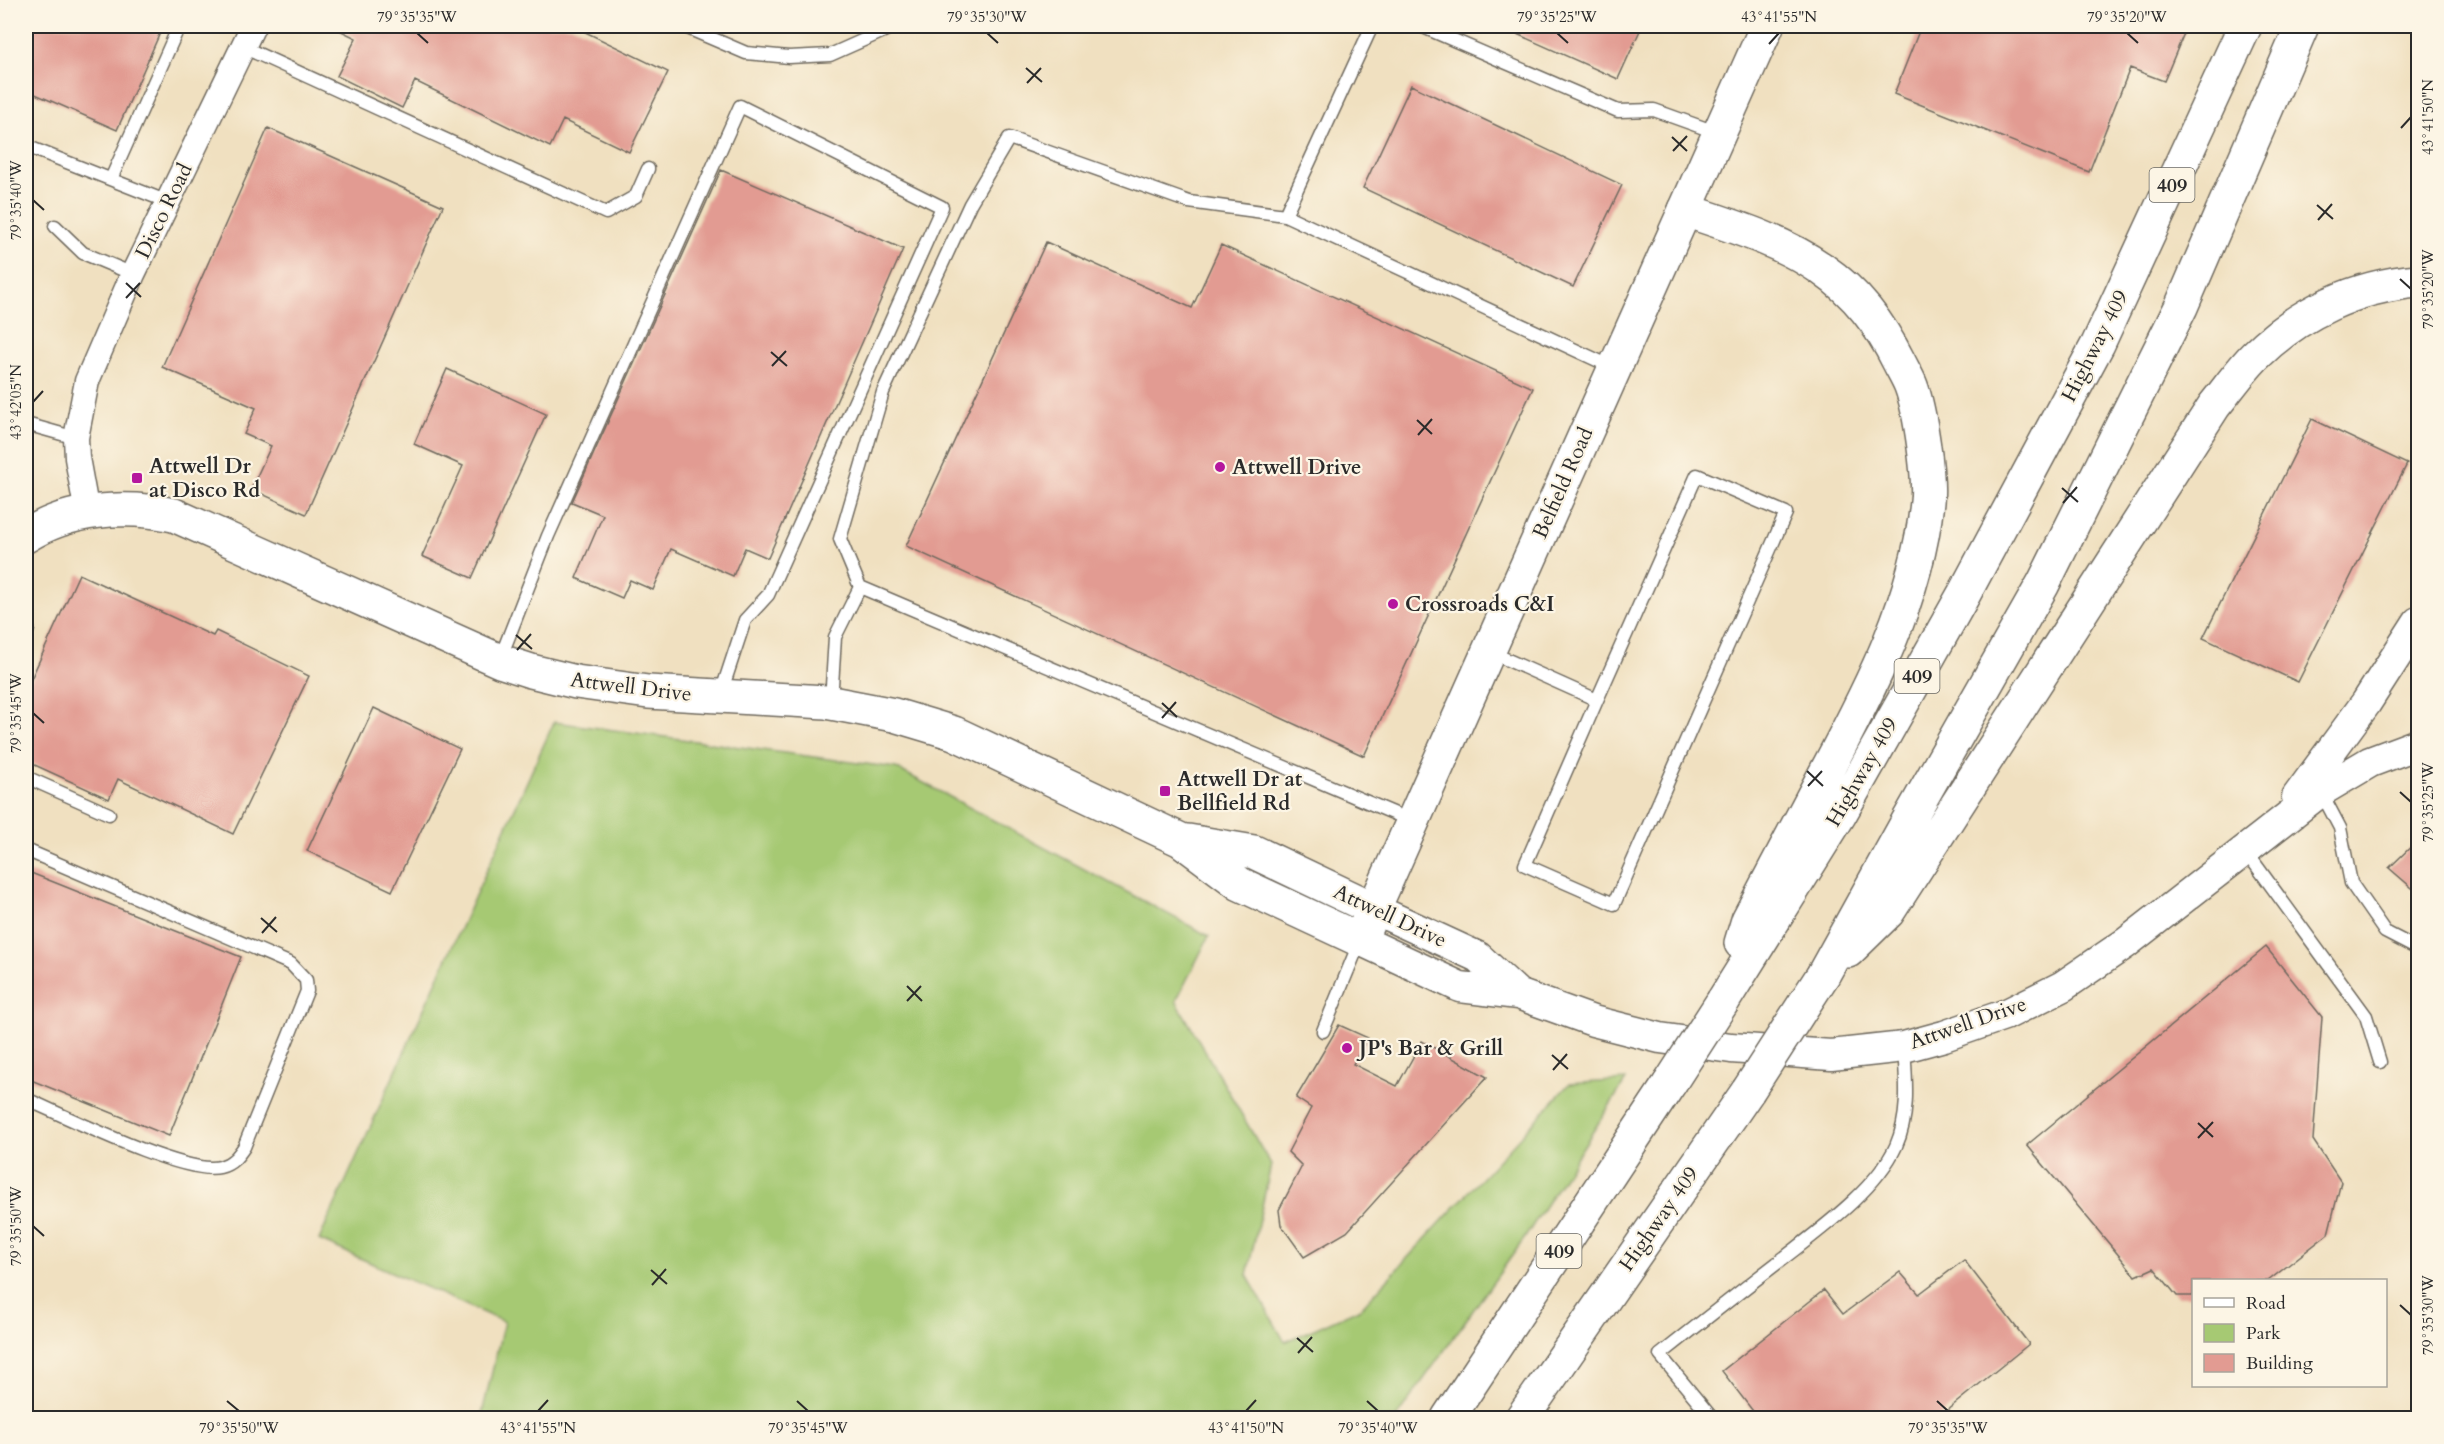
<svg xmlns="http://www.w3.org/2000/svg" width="2444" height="1444" viewBox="0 0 2444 1444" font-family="Cardo,serif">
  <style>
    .green { fill: #a6c973; stroke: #687a4f; stroke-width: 1.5 }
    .building { fill: #e29b92 }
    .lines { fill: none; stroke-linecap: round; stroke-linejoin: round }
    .service-casing { stroke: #706a5f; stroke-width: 15 }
    .minor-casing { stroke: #706a5f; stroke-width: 27 }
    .tertiary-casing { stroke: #706a5f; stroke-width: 33 }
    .secondary-casing { stroke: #706a5f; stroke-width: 36 }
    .motorway-casing { stroke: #706a5f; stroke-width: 36 }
    .service { stroke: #fff; stroke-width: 12 }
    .minor { stroke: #fff; stroke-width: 24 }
    .tertiary { stroke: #fff; stroke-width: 30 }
    .secondary { stroke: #fff; stroke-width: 33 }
    .motorway { stroke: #fff; stroke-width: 33 }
    .motorway-bridge-casing { stroke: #706a5f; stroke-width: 36; stroke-linecap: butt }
    .motorway-bridge { stroke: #fff; stroke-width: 33 }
    .ticks { fill: none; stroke: #2b2b2b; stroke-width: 2 }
    .poi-dot { fill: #b5179e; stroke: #fcf5e5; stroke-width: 2 }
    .labels { text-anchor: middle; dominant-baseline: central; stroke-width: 4.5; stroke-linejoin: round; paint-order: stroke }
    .shield { fill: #fcf5e5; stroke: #6a6863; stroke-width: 1.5 }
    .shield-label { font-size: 20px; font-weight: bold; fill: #2b2b2b }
    .street-label { font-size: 21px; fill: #2b2b2b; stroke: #fcf5e5 }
    .poi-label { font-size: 21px; font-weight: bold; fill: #2b2b2b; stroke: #fcf5e5; text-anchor: start }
    .neatline { fill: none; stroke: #2b2b2b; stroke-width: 2 }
    .ticks-label { font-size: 15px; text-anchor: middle; fill: #2b2b2b }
  </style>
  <rect width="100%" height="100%" fill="#fcf5e5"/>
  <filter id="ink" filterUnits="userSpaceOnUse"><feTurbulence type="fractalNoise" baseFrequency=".0167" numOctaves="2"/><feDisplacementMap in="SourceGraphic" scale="12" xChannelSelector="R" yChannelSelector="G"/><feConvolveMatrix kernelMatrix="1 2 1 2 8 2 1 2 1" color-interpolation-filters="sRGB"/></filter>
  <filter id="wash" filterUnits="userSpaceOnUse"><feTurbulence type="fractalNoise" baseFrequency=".008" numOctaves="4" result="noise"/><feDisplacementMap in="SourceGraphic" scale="24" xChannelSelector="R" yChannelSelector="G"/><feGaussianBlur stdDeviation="1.35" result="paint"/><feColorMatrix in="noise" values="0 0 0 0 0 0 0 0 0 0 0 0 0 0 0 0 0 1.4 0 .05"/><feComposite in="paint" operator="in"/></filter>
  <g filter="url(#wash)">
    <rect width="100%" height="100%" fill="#f0e0c0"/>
    <path class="green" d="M554 722 896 768 1209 936 1176 1001 1271 1165 1247 1275 1285 1342 1361 1308 1569 1084 1626 1080 1524 1239 1396 1418H481L504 1322 319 1240Z"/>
    <g id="blocks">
      <path class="building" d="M26 26H163L117 130 26 90Z
        M331 26H573L668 72 629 152 563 120 550 147 415 81 402 108 337 76 356 38Z
        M1499 26H1642L1618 79Z
        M1921 26H2187L2164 81 2130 68 2089 172 1894 94Z
        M1411 85 1622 185 1573 287 1363 188Z
        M268 128 443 206 306 514 251 489 271 446 244 434 256 408 162 367Z
        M721 170 903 249 768 558 745 548 733 576 671 549 653 590 630 580 622 598 576 578 603 515 572 502Z
        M1046 242 1192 308 1221 245 1533 388 1364 756 906 546Z
        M447 369 546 414 472 578 422 556 463 466 414 444Z
        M2312 419 2407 464 2298 682 2203 638Z
        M79 574 213 636 216 631 309 676 233 834 118 779 109 799 26 761V690Z
        M374 708 460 749 392 891 307 851Z
        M2418 840V893L2389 868Z
        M26 871 241 957 169 1136 26 1078Z
        M2266 947 2322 1017 2313 1140 2341 1182 2328 1234 2268 1281H2193V1296H2177L2154 1268 2136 1276 2027 1145Z
        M1339 1025 1368 1038 1353 1064 1397 1086 1422 1041 1487 1077 1347 1232 1304 1257 1281 1225 1279 1210 1302 1166 1288 1152 1311 1108 1296 1098Z
        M1964 1260 2029 1344 1936 1419H1759L1722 1371 1824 1290 1843 1314 1900 1272 1919 1294Z"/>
    </g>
  </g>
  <g filter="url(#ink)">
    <use href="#blocks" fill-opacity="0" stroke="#706a5f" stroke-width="1.5"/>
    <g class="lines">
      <g class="service-casing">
        <path id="service" d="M683 26 746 53 789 57 830 55 895 26
          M1372 26 1285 215 1614 368
          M1421 26 1618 111 1654 110 1718 133
          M243 47 606 213 636 196 648 169
          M26 146 168 202
          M111 179 179 26
          M55 226 83 253 133 274
          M26 424 76 438
          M860 587 840 539 883 392 970 204 1009 138 1189 202 1285 215
          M26 628 28 629 26 634
          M1490 652 1597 700 1525 865 1614 904 1786 513 1697 475 1597 700
          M500 659 548 536 740 106 942 207 768 595 745 620 721 693
          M831 702 835 637 860 587 1412 821
          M26 777 109 814
          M2321 792 2340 828 2351 883 2385 932 2418 949
          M26 850 291 964 306 980 307 991 244 1147C238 1156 232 1164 220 1167 185 1176 63 1115 26 1099
          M2245 850 2366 1016 2380 1062
          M1323 1031 1360 941
          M1712 1418 1660 1355C1699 1324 1737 1294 1776 1264 1815 1233 1875 1192 1896 1146 1910 1114 1906 1080 1904 1047"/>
      </g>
      <g class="minor-casing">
        <path id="minor" d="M87 513 77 458 76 438 87 381 133 274 253 26"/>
      </g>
      <g class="tertiary-casing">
        <path id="tertiary" d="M2297 797 2366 703 2418 622
          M1374 909 1478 957 1518 994
          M1360 940 1460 987 1518 994 1593 1021 1660 1038 1731 1048 1831 1055 1904 1047 1944 1036 2007 1014 2063 986 2126 943 2321 791 2370 762 2418 744"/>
      </g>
      <g class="secondary-casing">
        <path id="secondary" d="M26 536C69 508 125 505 174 515L500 661 531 671 576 682 648 692 826 702 894 715 954 733 1181 840 1240 884 1360 940 1767 26
          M1188 841 1254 852 1374 909"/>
      </g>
      <g class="motorway-casing">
        <path id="motorway" d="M1685 210C1732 226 1780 240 1822 269 1857 293 1880 324 1899 362 1903 370 1908 378 1911 386 1920 410 1930 477 1927 502 1917 599 1871 687 1826 772 1800 821 1774 871 1748 920L1741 943
          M1848 951 1888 912 2214 406C2228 389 2240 371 2255 356 2299 312 2357 286 2418 281
          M1823 975 1907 823 2043 584 2181 307 2302 26
          M1723 1001 1840 814 1964 594 2098 344 2245 26
          M1448 1418 1670 1083
          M1522 1418 1748 1091"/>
      </g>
      <use href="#service" class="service"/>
      <use href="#minor" class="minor"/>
      <use href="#tertiary" class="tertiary"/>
      <use href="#secondary" class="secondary"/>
      <use href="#motorway" class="motorway"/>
      <g class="motorway-bridge-casing">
        <path id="motorway-bridge" d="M1670 1083 1723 1001
          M1748 1091 1823 975"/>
      </g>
      <use href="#motorway-bridge" class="motorway-bridge"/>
    </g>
  </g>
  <path class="ticks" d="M417 33 428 43M987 33 998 43M1557 33 1568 43M2127 33 2138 43M1769 44 1779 33M1026 68 1042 82M1027 83 1041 68M2401 128 2411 117M1672 137 1687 151M1673 151 1687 136M33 200 44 210M2317 205 2333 219M2318 220 2332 204M2400 279 2411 289M126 283 141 297M126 298 140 283M771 352 787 366M772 366 786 351M33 402 43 391M1417 420 1432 434M1418 435 1432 419M2062 488 2078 502M2063 503 2077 487M516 635 532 649M517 650 531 634M1162 703 1177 717M33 713 44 723M1162 718 1176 702M1807 771 1823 786M1808 786 1822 771M2400 792 2411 802M261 918 277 932M262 933 276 917M907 986 922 1001M907 1001 921 986M1552 1055 1568 1069M1553 1070 1567 1054M2198 1123 2213 1137M2198 1138 2213 1122M33 1226 44 1236M651 1270 667 1284M652 1285 666 1269M2400 1305 2411 1315M1297 1338 1313 1352M1298 1353 1312 1337M227 1401 239 1411M797 1401 808 1411M1367 1401 1378 1411M1937 1401 1948 1411M538 1411 548 1400M1246 1411 1256 1400"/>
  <g class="poi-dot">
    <circle cx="1220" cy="467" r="6"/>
    <rect x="131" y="472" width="12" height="12" rx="3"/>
    <circle cx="1393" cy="604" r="6"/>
    <rect x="1159" y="785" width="12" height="12" rx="3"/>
    <circle cx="1347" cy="1048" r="6"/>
  </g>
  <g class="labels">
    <g class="shield">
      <rect x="2149.5" y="168" width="45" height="34" rx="4.5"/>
      <rect x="1894.5" y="659" width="45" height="34" rx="4.5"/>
      <rect x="1536.5" y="1234" width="45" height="34" rx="4.5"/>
    </g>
    <g class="shield-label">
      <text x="2172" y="185">409</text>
      <text x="1917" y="676">409</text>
      <text x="1559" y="1251">409</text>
    </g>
    <g class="street-label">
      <text transform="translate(164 211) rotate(-64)">Disco Road</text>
      <text transform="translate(2095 346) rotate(-63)">Highway 409</text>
      <text transform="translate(1563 483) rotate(-66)">Belfield Road</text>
      <text transform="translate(631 687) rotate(7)">Attwell Drive</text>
      <text transform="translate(1862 772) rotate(-60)">Highway 409</text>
      <text transform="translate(1390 916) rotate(25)">Attwell Drive</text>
      <text transform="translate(1968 1023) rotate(-19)">Attwell Drive</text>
      <text transform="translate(1659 1219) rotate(-55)">Highway 409</text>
    </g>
    <g class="poi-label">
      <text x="149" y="466">Attwell Dr<tspan x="149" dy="24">at Disco Rd</tspan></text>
      <text x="1232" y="467">Attwell Drive</text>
      <text x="1405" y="604">Crossroads C&amp;I</text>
      <text x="1177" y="779">Attwell Dr at<tspan x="1177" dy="24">Bellfield Rd</tspan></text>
      <text x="1359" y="1048">JP's Bar &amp; Grill</text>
    </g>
  </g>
  <rect width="2444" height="1444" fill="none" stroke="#fcf5e5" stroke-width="66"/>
  <rect x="2192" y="1279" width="195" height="108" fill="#fcf5e5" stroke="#a8a49b" stroke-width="1.5"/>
  <rect x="2204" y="1298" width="30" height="9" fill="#ffffff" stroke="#a8a49b" stroke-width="1.5"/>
  <text x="2246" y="1309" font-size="18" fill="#2b2b2b">Road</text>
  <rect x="2204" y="1324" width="30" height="18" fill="#a6c973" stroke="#a8a49b" stroke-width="1.5"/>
  <text x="2246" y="1339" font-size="18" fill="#2b2b2b">Park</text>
  <rect x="2204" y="1354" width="30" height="18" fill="#e29b92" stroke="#a8a49b" stroke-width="1.5"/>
  <text x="2246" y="1369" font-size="18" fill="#2b2b2b">Building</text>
  <rect x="33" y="33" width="2378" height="1378" class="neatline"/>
  <g class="ticks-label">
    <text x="417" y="22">79°35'35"W</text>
    <text x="987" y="22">79°35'30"W</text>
    <text x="1557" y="22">79°35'25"W</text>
    <text x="1779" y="22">43°41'55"N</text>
    <text x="2127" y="22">79°35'20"W</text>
    <text transform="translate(2428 117) rotate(-90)" y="5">43°41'50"N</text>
    <text transform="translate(16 200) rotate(-90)" y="5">79°35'40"W</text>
    <text transform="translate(2428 289) rotate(-90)" y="5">79°35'20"W</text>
    <text transform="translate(16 402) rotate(-90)" y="5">43°42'05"N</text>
    <text transform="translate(16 713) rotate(-90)" y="5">79°35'45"W</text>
    <text transform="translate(2428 802) rotate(-90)" y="5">79°35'25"W</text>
    <text transform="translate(16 1226) rotate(-90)" y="5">79°35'50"W</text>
    <text transform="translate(2428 1315) rotate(-90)" y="5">79°35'30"W</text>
    <text x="239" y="1433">79°35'50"W</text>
    <text x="538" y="1433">43°41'55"N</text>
    <text x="808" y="1433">79°35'45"W</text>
    <text x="1246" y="1433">43°41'50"N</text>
    <text x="1378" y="1433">79°35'40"W</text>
    <text x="1948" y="1433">79°35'35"W</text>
  </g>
</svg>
